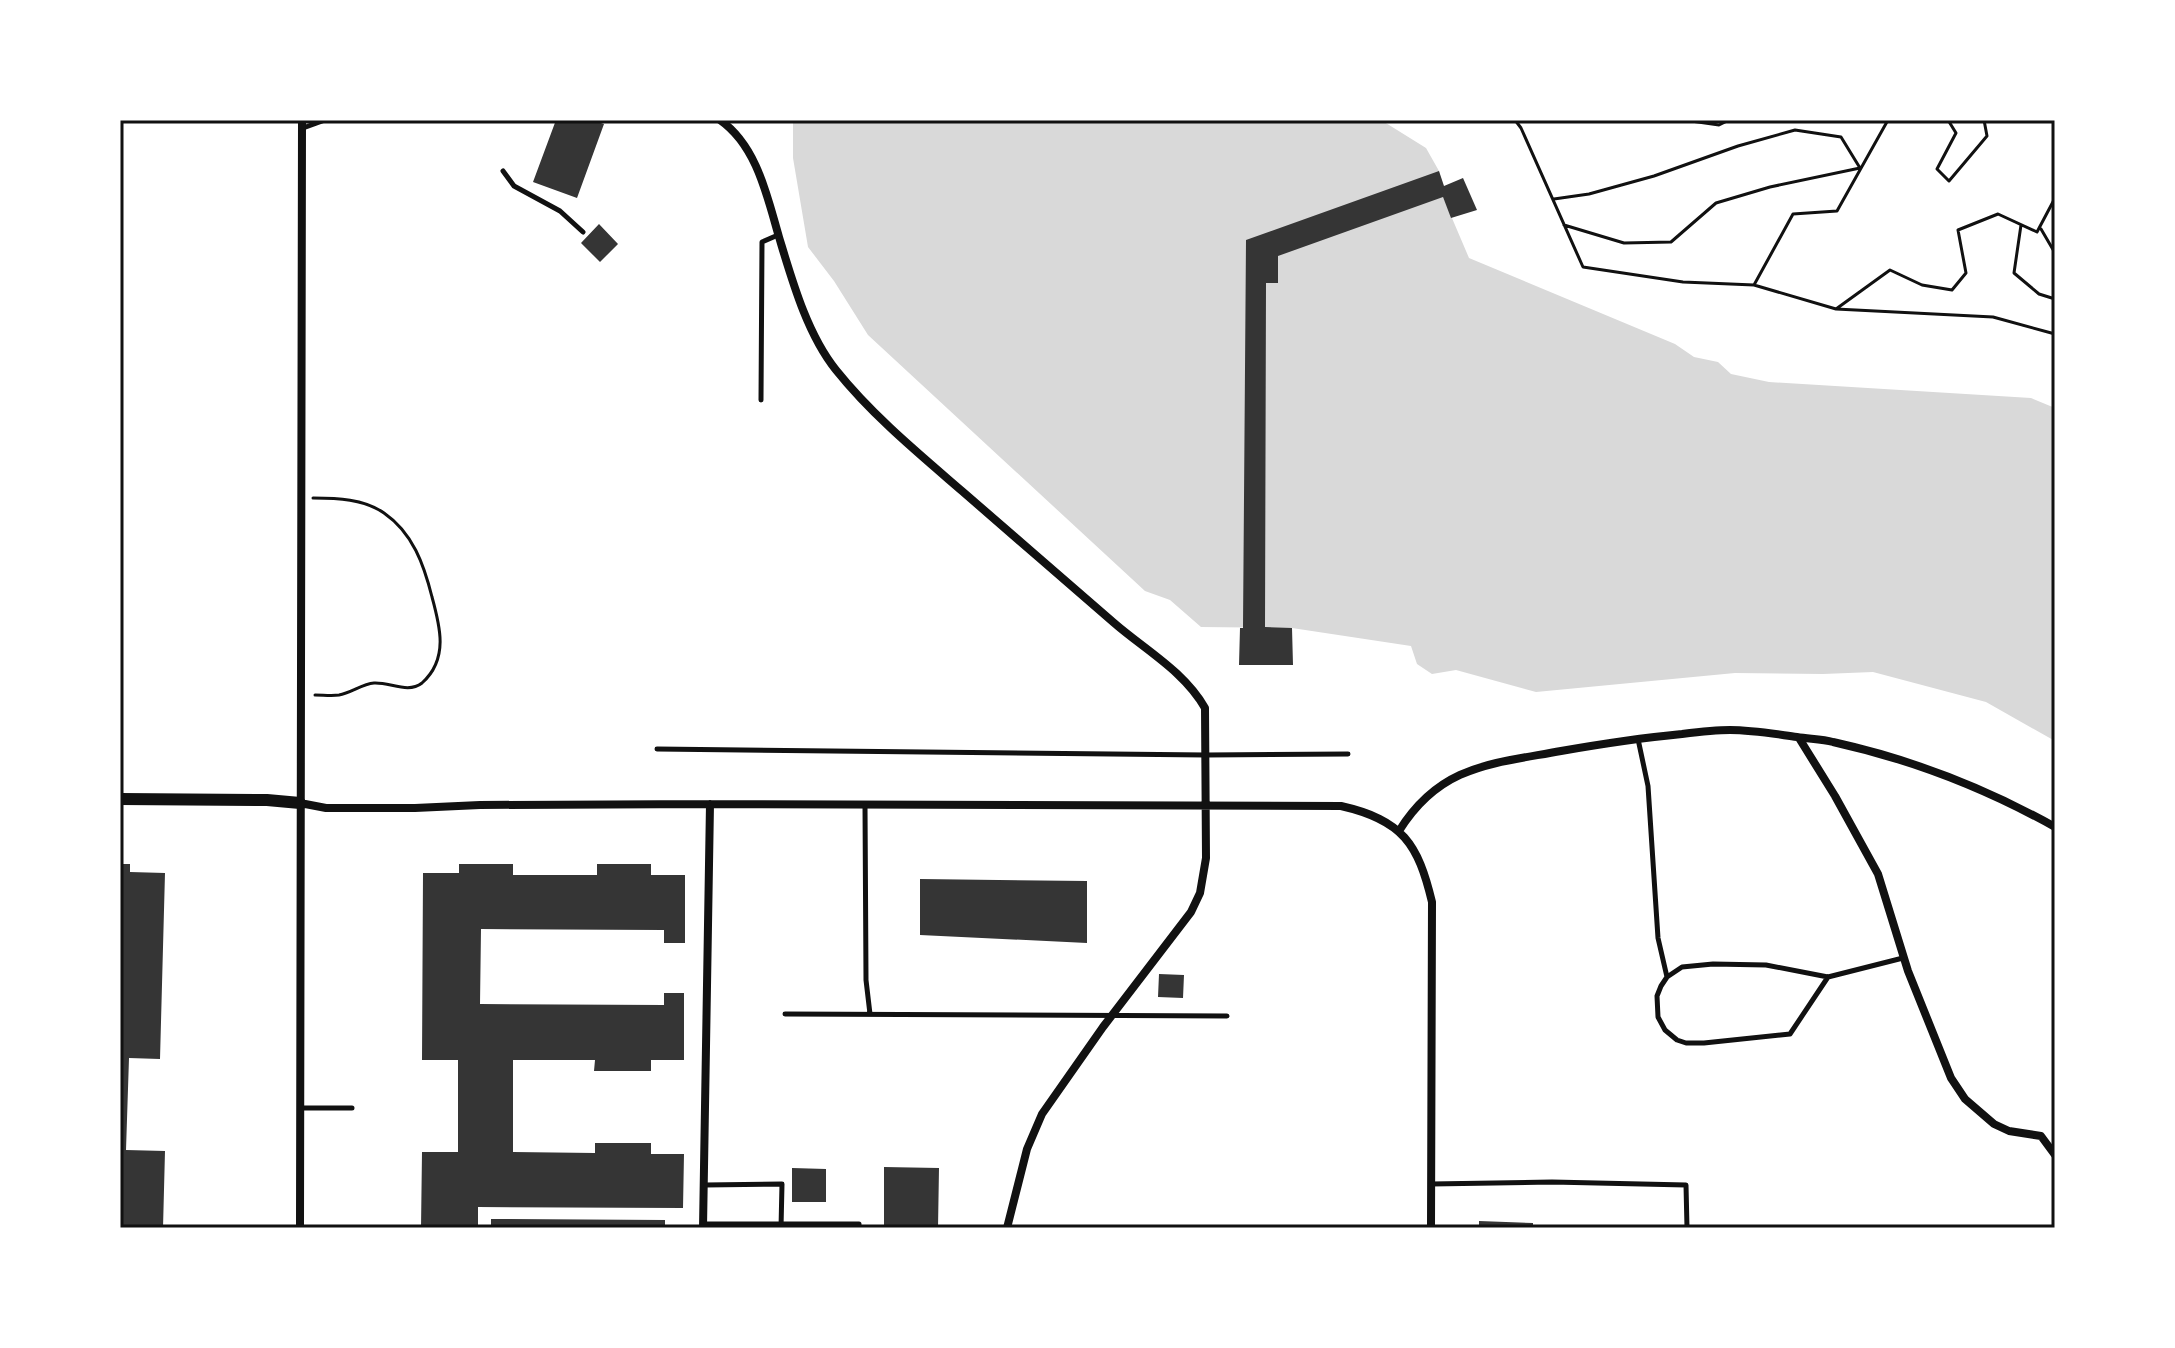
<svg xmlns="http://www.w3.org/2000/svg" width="2175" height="1348" viewBox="0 0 2175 1348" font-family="Inter,sans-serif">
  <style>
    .water { fill: #d9d9d9 }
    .building { fill: #353535 }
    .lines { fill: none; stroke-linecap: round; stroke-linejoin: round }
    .path { stroke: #111; stroke-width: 3 }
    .service { stroke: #111; stroke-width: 5 }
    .minor { stroke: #111; stroke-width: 8 }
    .tertiary { stroke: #111; stroke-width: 12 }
    .neatline { fill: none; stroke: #111; stroke-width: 3 }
  </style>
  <rect width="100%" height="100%" fill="#fff"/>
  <path class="water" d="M793 120H1381L1426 148 1439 171 1443 197 1469 258 1675 344 1694 357 1718 362 1731 374 1769 382 2031 398 2055 408V741L1986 702 1873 672 1823 674 1735 673 1536 692 1456 670 1432 674 1417 664 1411 646 1292 628 1201 627 1170 600 1145 591 868 335 834 281 808 247 793 158Z"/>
  <path class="building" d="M556 120H592L604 124 577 198 533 182Z
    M1439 171 1444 186 1463 178 1477 210 1451 218 1443 197 1278 256V283H1266L1265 627 1292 628 1293 665H1239L1240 628H1243L1246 240Z
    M599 224 618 244 600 262 581 243Z
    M120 864H130V872L165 873 160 1059 129 1058 126 1150 165 1151 163 1228H120Z
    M459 864H513V875H597V864H651V875H685V943H664V930L481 929 480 1004 664 1005V993H684V1060H651V1071H594L595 1060H513V1152L595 1153V1143H651V1154H684L683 1208 478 1207V1228H421L422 1152H458V1060H422L423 873H459Z
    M920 879 1087 881V943L920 935Z
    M1159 974 1184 975 1183 998 1158 997Z
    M884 1167 939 1168 938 1228H884Z
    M792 1168 826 1169V1202H792Z
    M491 1219 665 1220V1228H491Z
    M1479 1221 1533 1223V1228H1479Z"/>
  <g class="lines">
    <path class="path" d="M1515 120 1521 128 1583 267 1683 282 1754 285 1836 309 1890 270 1922 285 1952 290 1966 273 1958 230 1998 214 2037 232 2055 198
      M1684 120 1719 125 1729 120
      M1948 120 1956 133 1937 169 1949 181 1987 136 1984 120
      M1554 199 1589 194 1654 176 1738 146 1795 130 1841 137 1860 168 1770 187 1716 203 1671 242 1624 243 1564 225
      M2021 225 2014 273 2039 294 2055 299
      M2041 229 2055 253
      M1754 285 1793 214 1837 211 1888 120
      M1836 309 1993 317 2055 334
      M313 498C337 498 364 499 384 513 413 533 424 565 432 597 440 626 449 659 422 683 408 694 390 682 374 683 362 684 351 693 339 695 332 696 323 695 315 695"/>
    <path class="service" d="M303 128 325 120
      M503 171 514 186 560 211 583 232
      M761 400 762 242 778 235
      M1638 739 1648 786 1658 938 1667 977
      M657 749 1206 755 1348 754
      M865 805 866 980 870 1014
      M1828 977 1790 1034 1704 1043H1686L1677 1040 1665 1030 1658 1017 1657 996 1661 986 1667 977 1682 967 1713 964 1766 965 1828 977 1903 958
      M785 1014 1227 1016
      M301 1108H352
      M1431 1184 1552 1182 1686 1185 1687 1228
      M705 1185 782 1184 781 1228
      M703 1224H859V1228"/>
    <path class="minor" d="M720 120C757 146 767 196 779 237 792 280 807 334 836 370 872 415 918 453 962 491 1012 535 1063 578 1113 622 1145 650 1184 671 1205 708L1206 858 1200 893 1191 912 1103 1027 1042 1114 1027 1149 1007 1228
      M1799 738 1835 796 1878 874 1908 971 1951 1078 1965 1099 1994 1124 2009 1131 2041 1136 2055 1155
      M300 803 326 808H415L480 805 710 804 1341 806C1403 820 1418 844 1432 902L1431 1228
      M1399 831C1440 765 1491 764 1561 751 1601 744 1641 738 1682 734 1698 732 1714 730 1730 730 1753 730 1775 734 1797 737 1809 739 1822 739 1833 742 1910 759 1987 789 2055 827
      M300 1228 302 120
      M703 1228 710 804"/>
    <path class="tertiary" d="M120 799 267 800 300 803"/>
  </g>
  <rect width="2175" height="1348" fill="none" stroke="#ffffff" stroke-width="244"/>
  <rect x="122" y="122" width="1931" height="1104" class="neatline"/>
</svg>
